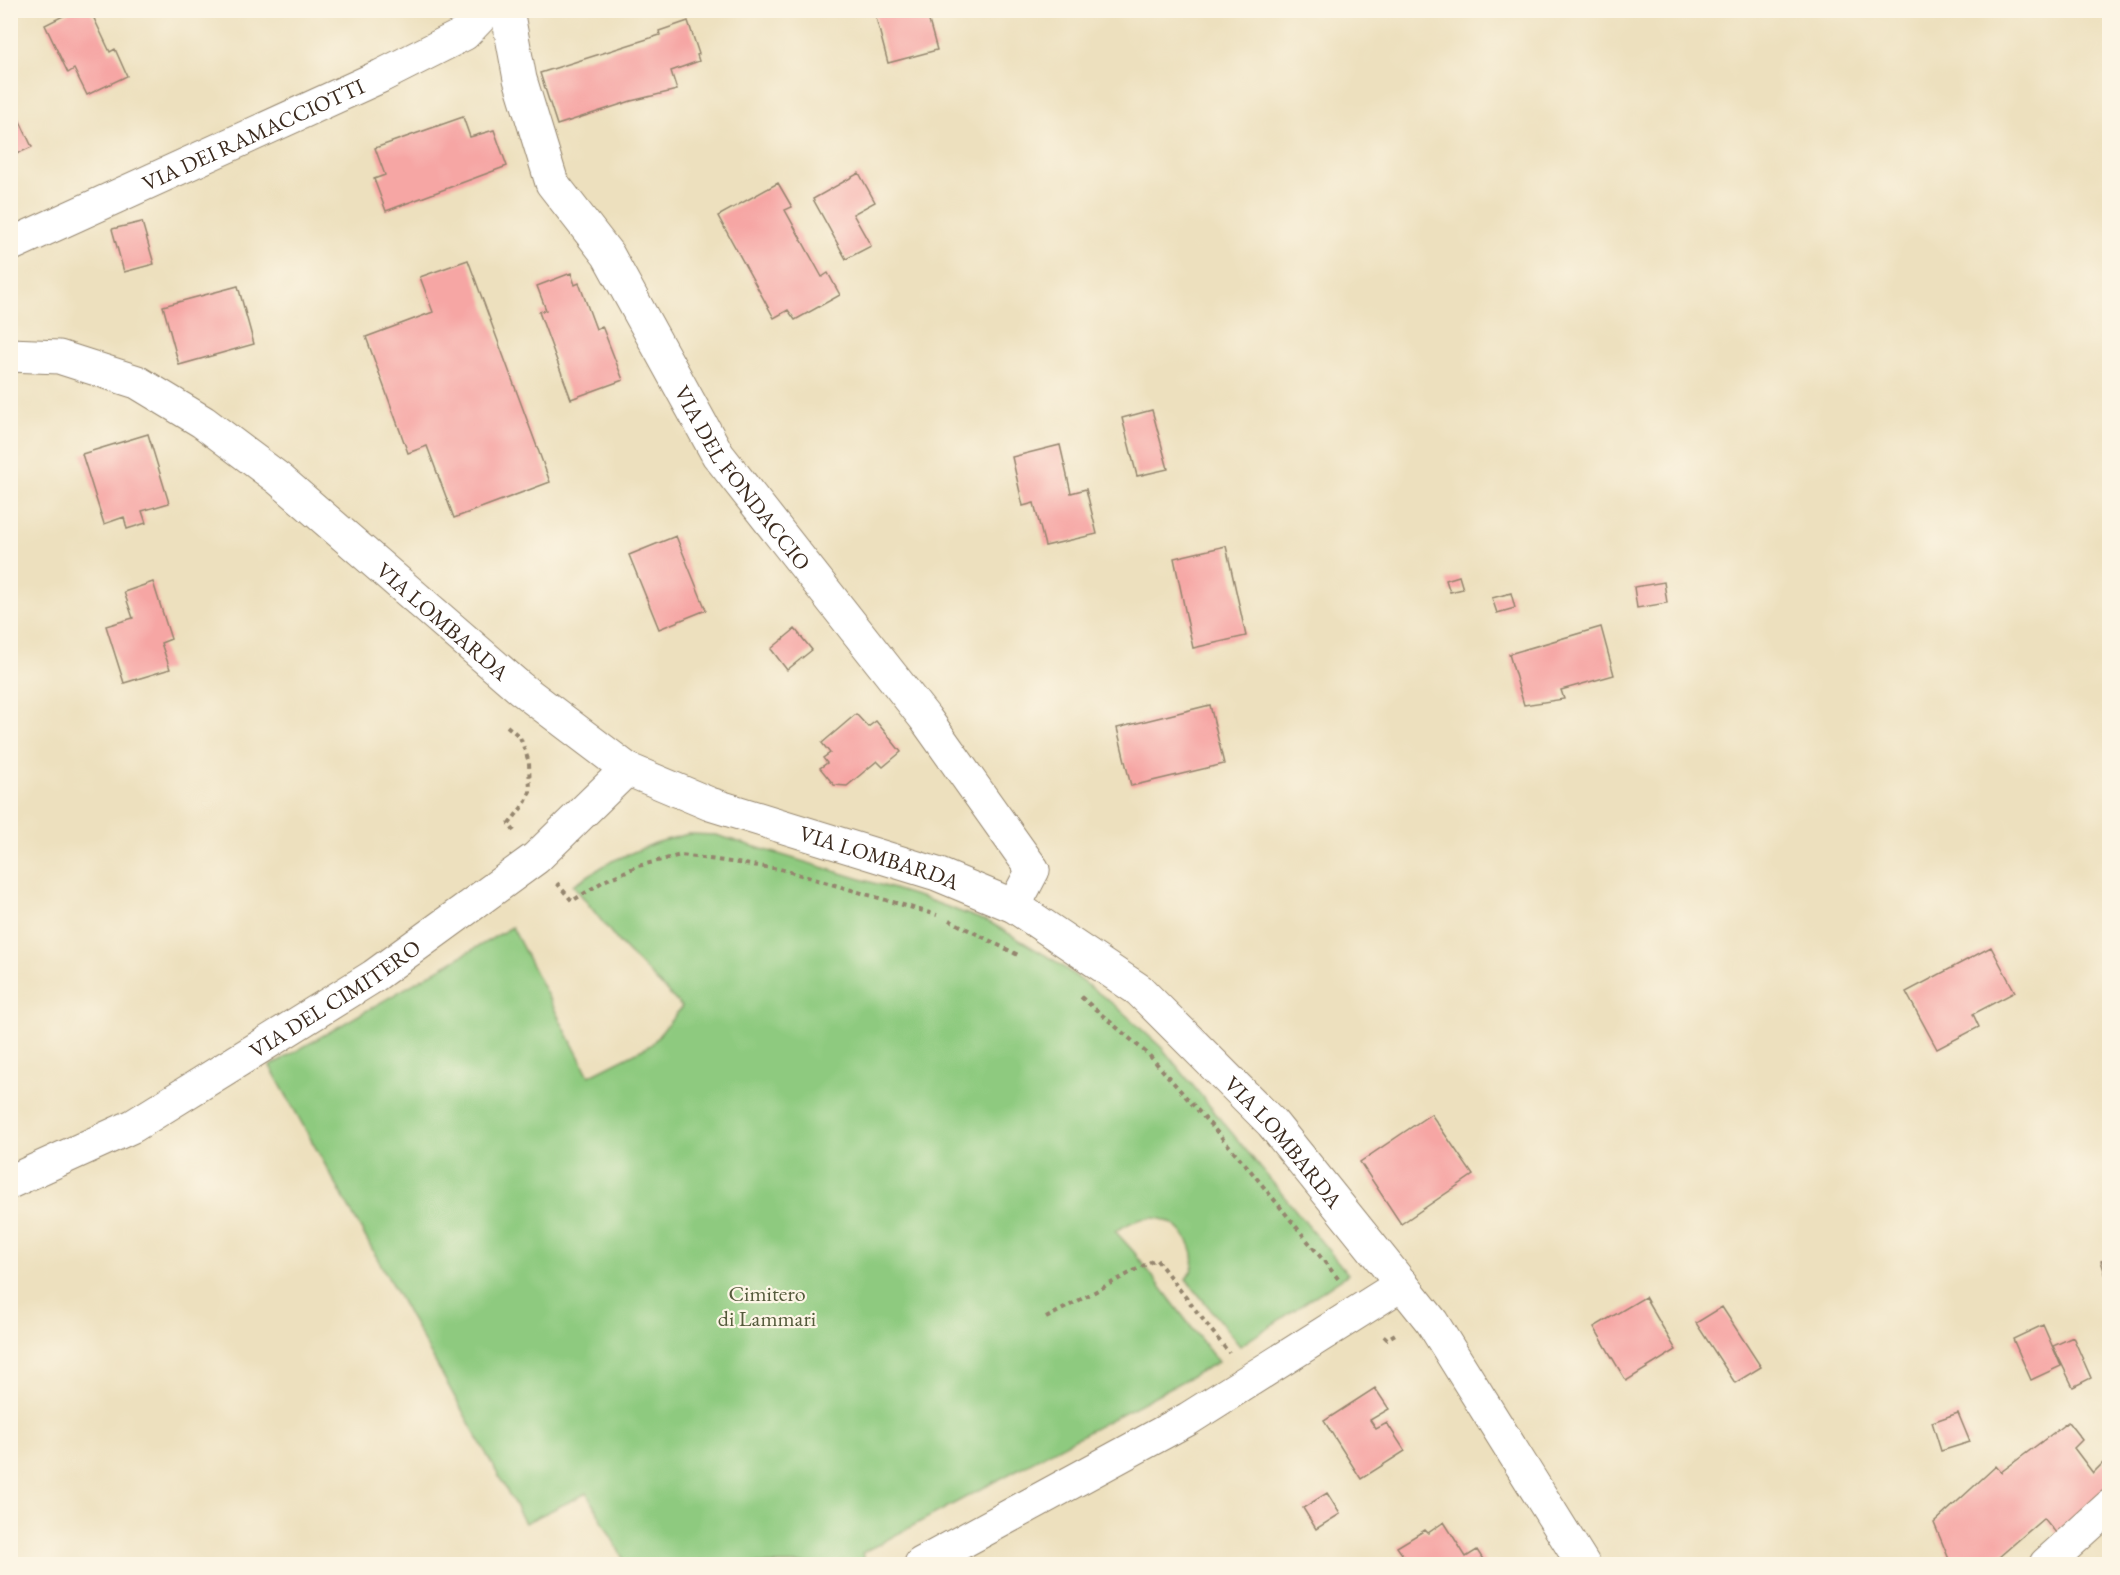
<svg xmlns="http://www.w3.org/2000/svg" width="2120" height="1575" viewBox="0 0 2120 1575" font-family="'EB Garamond',serif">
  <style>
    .green { fill: #8eca7f; stroke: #647a4e; stroke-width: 1.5 }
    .building { fill: #f6a6a4 }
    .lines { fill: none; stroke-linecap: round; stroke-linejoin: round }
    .minor-casing { stroke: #94856e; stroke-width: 35 }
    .path { stroke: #94856e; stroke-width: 4; stroke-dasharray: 4.5 4.5; stroke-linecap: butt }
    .minor { stroke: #fff; stroke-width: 33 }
    .labels { text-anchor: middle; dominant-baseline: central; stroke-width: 4.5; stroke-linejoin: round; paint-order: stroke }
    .street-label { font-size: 22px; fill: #3b2a1e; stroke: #fcf5e5 }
    .park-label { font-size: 22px; fill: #545a3b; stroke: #fcf5e5 }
  </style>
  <rect width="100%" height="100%" fill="#fcf5e5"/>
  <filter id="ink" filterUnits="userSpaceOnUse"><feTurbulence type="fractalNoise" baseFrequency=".0167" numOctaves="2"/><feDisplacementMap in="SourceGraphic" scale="12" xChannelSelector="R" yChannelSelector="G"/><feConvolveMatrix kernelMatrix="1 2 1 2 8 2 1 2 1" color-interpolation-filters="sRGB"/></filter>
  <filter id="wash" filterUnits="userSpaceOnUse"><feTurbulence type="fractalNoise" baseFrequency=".008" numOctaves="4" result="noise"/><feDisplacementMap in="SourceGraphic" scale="24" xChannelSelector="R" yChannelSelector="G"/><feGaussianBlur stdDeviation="1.35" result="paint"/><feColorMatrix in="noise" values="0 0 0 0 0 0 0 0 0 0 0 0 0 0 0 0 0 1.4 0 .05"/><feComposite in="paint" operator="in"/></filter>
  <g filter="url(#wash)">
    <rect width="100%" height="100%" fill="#ede0be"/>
    <path class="green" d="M688 834 716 835 923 898 991 923 1055 961 1116 1006 1162 1048 1348 1274 1240 1346 1186 1279C1189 1275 1192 1271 1193 1266 1197 1243 1175 1217 1151 1218 1138 1218 1126 1225 1115 1231L1134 1252 1218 1362 862 1553 867 1564H626L587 1493 525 1523 270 1066 512 927 589 1076 651 1045 682 1007 620 944 573 885 610 862 655 843Z"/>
    <g id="blocks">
      <path class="building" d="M75 10H90L110 52 115 49 127 76 87 95 74 69 68 73 45 25Z
        M874 10H926L937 50 888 63Z
        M688 21 699 54 697 55 699 61 671 71 677 90 631 101 557 125 540 73 660 35 659 31Z
        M10 100 32 147 10 157Z
        M463 117 470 137 494 130 507 166 386 211 374 179 385 175 375 148Z
        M859 173 875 202 853 214 871 246 846 259 813 199Z
        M778 183 792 207 785 210 822 277 828 273 840 295 795 320 788 310 774 318 718 216Z
        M142 222 154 264 124 272 112 229Z
        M468 260 550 482 454 518 427 446 408 453 366 337 433 312 420 277Z
        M571 273 575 285 579 283 596 329 602 326 623 380 571 399 539 312 546 310 537 286Z
        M238 286 254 344 179 365 163 306Z
        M1152 410 1168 469 1137 476 1122 418Z
        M148 434 169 503 142 511 146 523 127 529 124 517 104 524 82 454Z
        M1060 445 1071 493 1086 489 1097 534 1045 546 1034 503 1023 506 1012 457Z
        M676 536 706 610 659 629 629 555Z
        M1226 546 1246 636 1193 648 1174 558Z
        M1459 576 1463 589 1450 592 1446 580Z
        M153 582 171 639 161 643 170 669 124 683 106 626 133 618 124 592Z
        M1664 582 1667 603 1637 608 1634 587Z
        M1511 593 1515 608 1497 613 1492 598Z
        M1601 627 1614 675 1561 690 1564 699 1524 705 1509 654Z
        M795 629 812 650 787 670 771 649Z
        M1210 705 1224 764 1131 786 1117 728Z
        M856 714 868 727 876 721 901 752 883 767 877 761 847 786 834 785 820 768 827 763 823 758 830 753 822 743Z
        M1991 947 2015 992 1973 1014 1979 1027 1937 1049 1906 992Z
        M1431 1114 1473 1175 1401 1224 1360 1162Z
        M2109 1258V1285L2101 1261Z
        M1645 1297 1676 1350 1626 1381 1594 1327Z
        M1722 1307 1761 1367 1735 1383 1696 1323Z
        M2043 1325 2061 1366 2031 1380 2013 1339Z
        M2073 1337 2091 1378 2073 1387 2053 1346Z
        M1375 1388 1389 1409 1370 1420 1376 1429 1387 1423 1405 1451 1361 1479 1324 1421Z
        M1958 1413 1970 1442 1941 1451 1932 1422Z
        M2068 1422 2082 1440 2074 1448 2093 1473 2104 1462 2109 1470V1494L2061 1539 2044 1518 1991 1564H1951L1934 1523 1996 1466 2001 1472Z
        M1327 1493 1340 1514 1316 1529 1303 1508Z
        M1444 1522 1466 1557 1477 1550 1486 1564H1409L1397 1547 1425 1530 1428 1533Z"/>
    </g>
  </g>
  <g filter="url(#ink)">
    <use href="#blocks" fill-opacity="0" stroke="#94856e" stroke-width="1.5"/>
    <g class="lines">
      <g class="minor-casing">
        <g id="minor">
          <path id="s1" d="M507 10 520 79 552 183 608 255 718 455 925 718 1033 870 1014 906"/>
          <path id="s2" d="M10 245 381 76 464 34 487 10"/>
          <path id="s3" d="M10 355 59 357 137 382 203 422 279 479 520 688 627 769 710 804 937 874 1014 906 1139 990 1272 1123 1432 1322 1583 1564"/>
          <path id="s4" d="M10 1182 133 1126 374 976 536 858 627 769"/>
          <path d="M921 1564 1188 1419 1402 1284"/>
          <path d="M2046 1564 2110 1506"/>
        </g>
      </g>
      <path class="path" d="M507 726 520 737 529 762 530 792 525 803 509 824 514 831
        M557 883 572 901 604 881 638 866 681 855 780 869 937 915
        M949 920 1020 956
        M1081 997 1149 1055 1246 1165 1340 1281
        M1046 1318 1156 1259 1229 1353
        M1384 1336 1387 1339 1397 1333"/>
      <use href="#minor" class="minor"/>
    </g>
  </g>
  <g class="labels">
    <g class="street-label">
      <text stroke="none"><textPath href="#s2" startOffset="267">VIA DEI RAMACCIOTTI</textPath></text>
      <text stroke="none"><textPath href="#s1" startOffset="531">VIA DEL FONDACCIO</textPath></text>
      <text stroke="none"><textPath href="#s3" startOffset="520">VIA LOMBARDA</textPath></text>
      <text stroke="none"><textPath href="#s3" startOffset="1024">VIA LOMBARDA</textPath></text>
      <text stroke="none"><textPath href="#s4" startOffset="374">VIA DEL CIMITERO</textPath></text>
      <text stroke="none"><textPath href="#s3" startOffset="1528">VIA LOMBARDA</textPath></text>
    </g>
    <g class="park-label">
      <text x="767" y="1293">Cimitero<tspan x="767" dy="25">di Lammari</tspan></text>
    </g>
  </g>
  <rect width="2120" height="1575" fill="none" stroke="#fcf5e5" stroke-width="36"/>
</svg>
